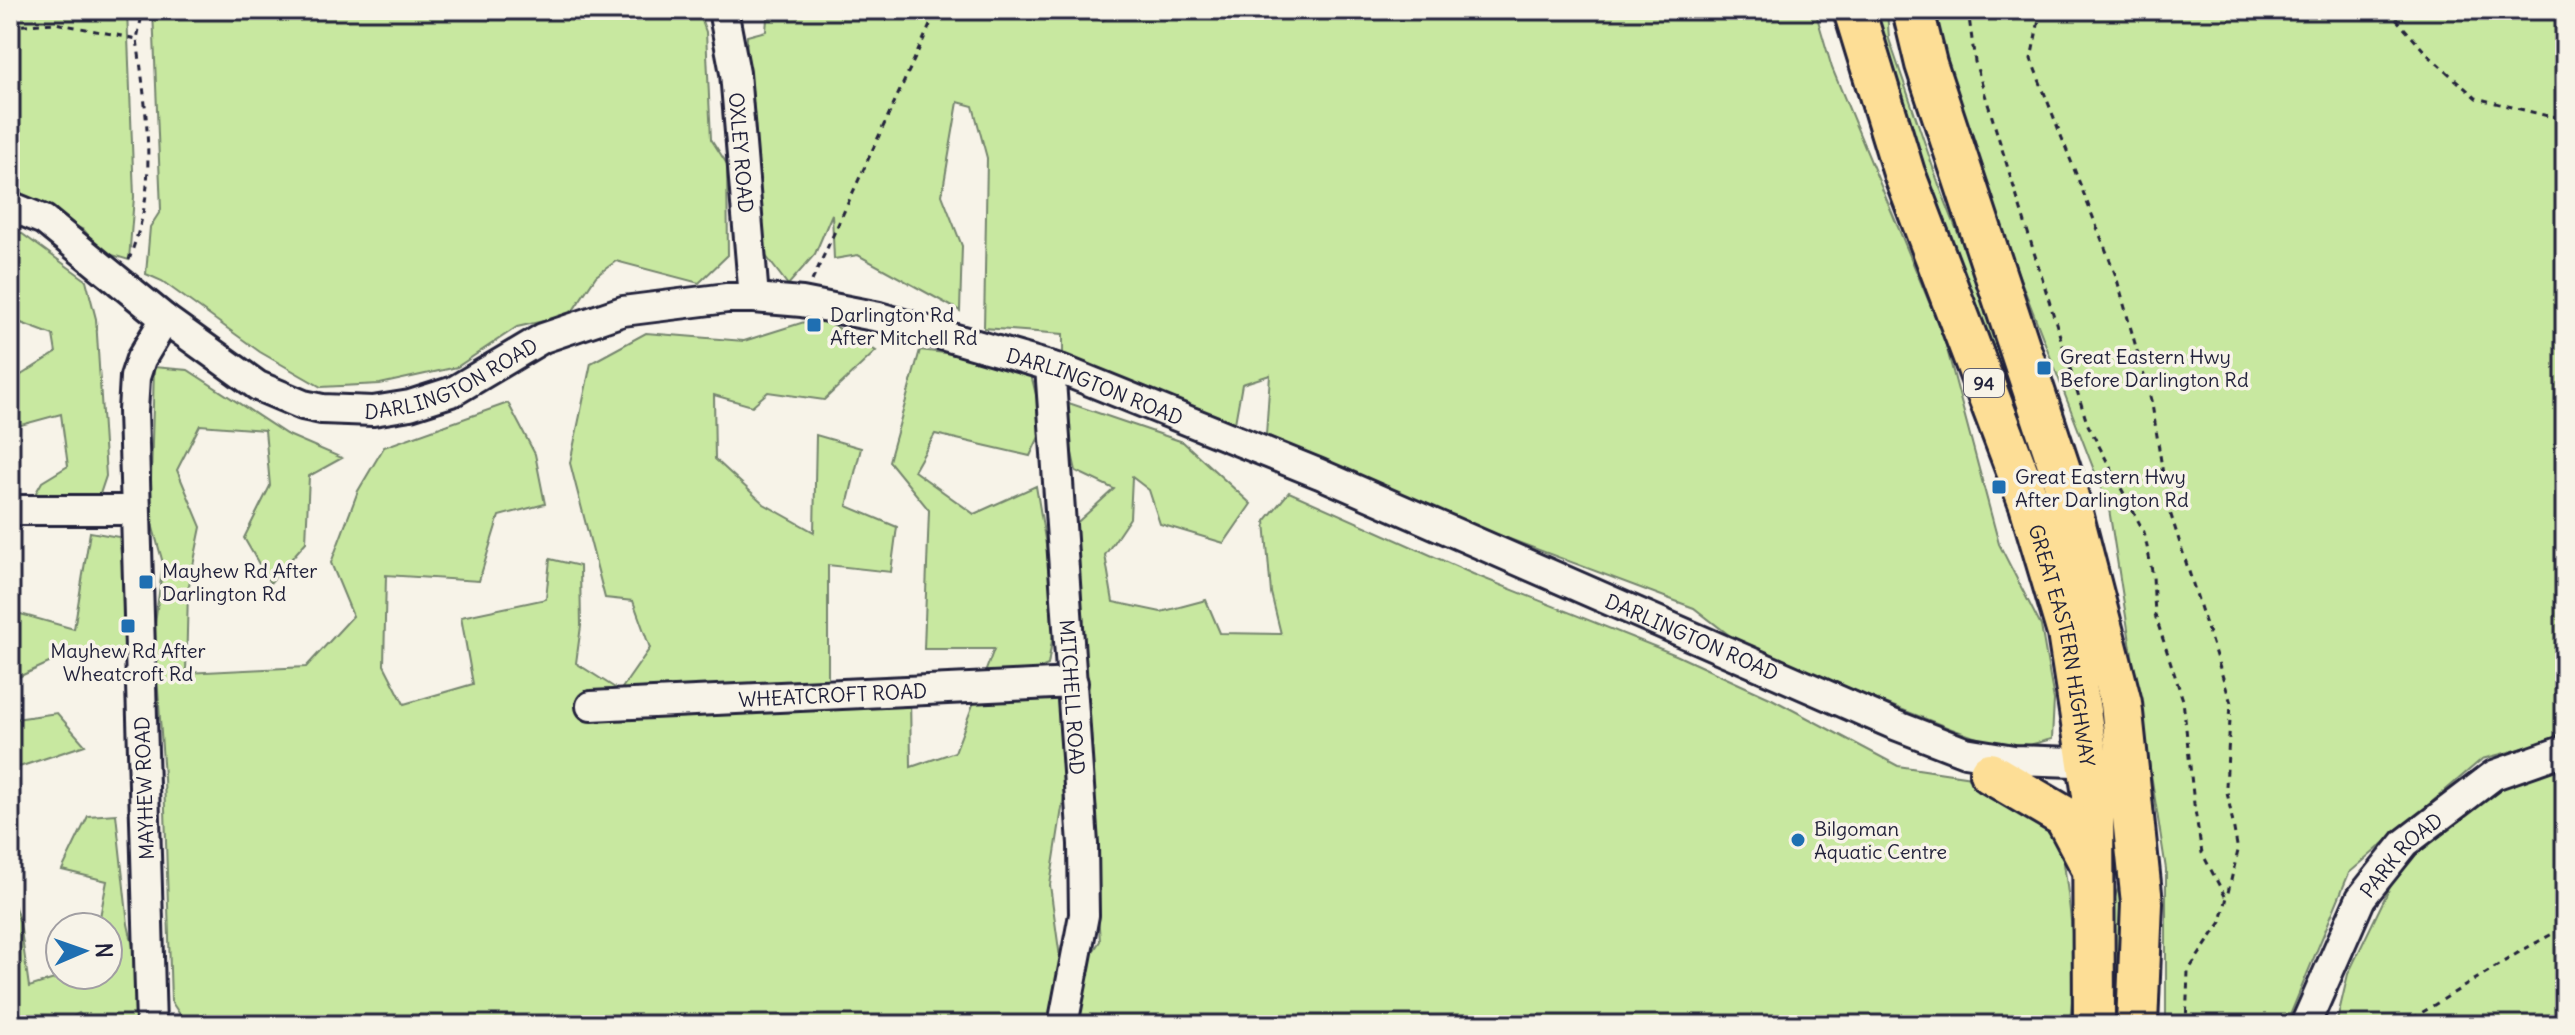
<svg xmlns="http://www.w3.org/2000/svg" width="2575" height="1035" viewBox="0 0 2575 1035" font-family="Delius,sans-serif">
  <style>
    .green { fill: #c8e8a0; stroke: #75856e; stroke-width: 2 }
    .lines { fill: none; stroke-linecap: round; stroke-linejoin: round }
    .minor-casing { stroke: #22223b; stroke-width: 34 }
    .highway-casing { stroke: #22223b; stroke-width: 46 }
    .path { stroke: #22223b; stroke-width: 3; stroke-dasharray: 6 6; stroke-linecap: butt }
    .minor { stroke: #f7f3e8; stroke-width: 28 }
    .highway { stroke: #fdde96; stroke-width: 40 }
    .poi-dot { fill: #1f6fb2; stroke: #f7f3e8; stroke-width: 3 }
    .labels { text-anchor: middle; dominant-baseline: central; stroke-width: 7; stroke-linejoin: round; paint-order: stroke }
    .shield { fill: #f7f3e8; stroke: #62616f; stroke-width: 2 }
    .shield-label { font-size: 18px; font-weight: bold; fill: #22223b }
    .street-label { font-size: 20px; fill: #22223b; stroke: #f7f3e8 }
    .poi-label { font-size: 20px; fill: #22223b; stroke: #f7f3e8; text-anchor: start }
  </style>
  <rect width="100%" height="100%" fill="#f7f3e8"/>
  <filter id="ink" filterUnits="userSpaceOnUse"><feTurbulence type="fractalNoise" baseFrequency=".0125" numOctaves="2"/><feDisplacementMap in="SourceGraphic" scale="16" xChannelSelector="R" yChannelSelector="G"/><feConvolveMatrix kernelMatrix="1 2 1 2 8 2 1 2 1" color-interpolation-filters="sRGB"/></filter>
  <g filter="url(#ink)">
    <path class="green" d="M10 10H127L134 197 129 260 102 252 84 230 10 197Z
      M153 10H698L706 32 711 139 727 164 728 255 699 283 616 261 596 276 570 315 517 327 457 367 380 384 321 387 260 352 162 281 146 274 150 227 161 210Z
      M801 10H993L1042 15 1060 10H1076L1102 21 1120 10H1815L1832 68 1944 338 1999 544 2041 626 2054 700 2052 739 2010 750 1949 728 1747 649 1694 608 1475 526 1266 435 1270 375 1242 384 1235 423 1063 360V334L984 328 987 158 973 106 958 102 942 195 962 246 960 311 858 255 834 259 832 214 815 254 788 285 759 247 746 61 747 36 766 31 767 19Z
      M1869 10H1887L1889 39 1939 185 2024 400 2050 483 2039 492 2019 457Z
      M1932 10H2565V1025H2336L2348 974 2407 852 2520 777 2529 747 2482 759 2349 873 2286 1025H2166V869L2109 509 1970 149Z
      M10 225 86 280 96 319 106 476 99 497 34 496 42 482 68 466 61 414 10 428V382L56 353 53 335 21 323 10 334Z
      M820 317 876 351 824 400 768 392 752 406 714 395 715 459 764 504 814 532 816 435 861 448 847 506 897 527 891 572 828 565V687L910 691 911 767 955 752 994 649H924L929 510 889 461 920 350 1028 363 1044 426 1030 456 935 434 914 471 974 514 1036 486 1057 610 1048 665 1013 679 1064 685 1065 789 1050 885 1065 994 1100 941 1070 529 1114 489 1076 471 1060 400 1183 442 1251 504 1224 543 1160 524 1149 490 1132 477 1130 518 1105 555 1113 602 1161 612 1206 600 1220 633 1281 634 1271 593 1265 521 1289 492 1473 574 1676 655 1772 699 1898 766 1991 780 2059 828C2068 892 2080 961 2069 1025H187L171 1001 164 777 154 631 163 563 150 517 154 367 188 370 286 434 342 458 309 476 306 542 270 583 244 538 270 486 265 430 200 425 177 470 201 527 188 590 186 673 306 667 353 616 331 563 358 491 384 447 508 403 535 454 545 504 499 516 479 581 386 575 384 665 404 704 473 684 461 617 546 599 550 559 580 566 581 626 576 663 620 691 650 648 633 601 605 598 570 463 591 363 646 333 744 341Z
      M90 532 119 537 126 600 125 654 73 652 14 679 15 719 57 713 85 745 10 770V611L74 629Z
      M116 814 128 924 141 982 138 1025H89L79 1013 60 1025H10V892L20 923 29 987 67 975H108V927H98L107 881 62 870 88 816Z
      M2118 889 2129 905 2123 1025H2107L2112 906Z"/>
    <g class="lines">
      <g class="minor-casing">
        <g id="minor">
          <path id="s1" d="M723 10 735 73 754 298"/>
          <path id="s2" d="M10 206 44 220 165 319 258 386 303 405 322 409 373 411 410 405 454 391 543 338 623 311 727 298H754L802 302 879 317 1060 369 1320 474 1895 725 1965 752 2014 760 2103 763"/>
          <path id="s3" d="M1050 366 1083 844 1084 915 1063 1025"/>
          <path d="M10 510H135"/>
          <path id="s4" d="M591 706 1073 683"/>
          <path d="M151 1025 133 411 135 377 141 359 165 319"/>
          <path id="s5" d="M2305 1025 2361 898 2405 843 2494 775 2565 750"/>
        </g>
      </g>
      <g class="highway-casing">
        <g id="highway">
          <path id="s6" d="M1854 10 1904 173 2030 505 2068 633 2093 795 2094 1025"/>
          <path d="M1913 10 1926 64 2064 482 2121 703 2142 903 2137 1025"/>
          <path d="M1990 773 2065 817 2090 864"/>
        </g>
      </g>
      <path class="path" d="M1968 10 1975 62 2087 423 2144 532 2153 576 2155 615 2183 700 2194 804 2202 853 2226 898
        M2041 10 2031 59 2116 276 2152 404 2168 506 2231 703 2226 786 2238 851 2221 922 2188 971 2186 1025
        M2388 10 2427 54 2476 98 2548 116 2565 117
        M10 26 55 23 137 39 143 10
        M129 260C134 245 140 229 143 213 154 163 144 90 137 39
        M812 281 937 10
        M2402 1025 2521 951 2565 927"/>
      <use href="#minor" class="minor"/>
      <use href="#highway" class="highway"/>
    </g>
  </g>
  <g class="poi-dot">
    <rect x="806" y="317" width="16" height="16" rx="4"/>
    <rect x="2036" y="360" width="16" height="16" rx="4"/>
    <rect x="1991" y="479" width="16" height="16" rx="4"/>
    <rect x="138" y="574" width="16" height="16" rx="4"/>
    <rect x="120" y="618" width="16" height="16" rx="4"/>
    <circle cx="1798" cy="840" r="8"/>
  </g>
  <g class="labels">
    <rect class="shield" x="1964" y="369" width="40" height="28" rx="6"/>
    <g class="shield-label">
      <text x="1984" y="383">94</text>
    </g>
    <g class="street-label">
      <text stroke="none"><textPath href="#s1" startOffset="144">OXLEY ROAD</textPath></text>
      <text stroke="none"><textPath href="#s2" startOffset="512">DARLINGTON ROAD</textPath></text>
      <text stroke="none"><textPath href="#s2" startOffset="1184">DARLINGTON ROAD</textPath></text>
      <text stroke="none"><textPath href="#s2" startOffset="1832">DARLINGTON ROAD</textPath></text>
      <text stroke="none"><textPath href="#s6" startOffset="670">GREAT EASTERN HIGHWAY</textPath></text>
      <text stroke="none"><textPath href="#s4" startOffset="242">WHEATCROFT ROAD</textPath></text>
      <text stroke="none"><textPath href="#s3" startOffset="332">MITCHELL ROAD</textPath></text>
      <text transform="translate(144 788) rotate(-92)">MAYHEW ROAD</text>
      <text stroke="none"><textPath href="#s5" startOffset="198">PARK ROAD</textPath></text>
    </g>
    <g class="poi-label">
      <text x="830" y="314">Darlington Rd<tspan x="830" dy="23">After Mitchell Rd</tspan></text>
      <text x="2060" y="356">Great Eastern Hwy<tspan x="2060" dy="23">Before Darlington Rd</tspan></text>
      <text x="2015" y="476">Great Eastern Hwy<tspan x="2015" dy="23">After Darlington Rd</tspan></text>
      <text x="162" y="570">Mayhew Rd After<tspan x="162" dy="23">Darlington Rd</tspan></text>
      <text x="128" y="650" text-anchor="middle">Mayhew Rd After<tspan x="128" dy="23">Wheatcroft Rd</tspan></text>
      <text x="1814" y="828">Bilgoman<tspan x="1814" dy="23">Aquatic Centre</tspan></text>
    </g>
  </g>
  <rect width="2575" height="1035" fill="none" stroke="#f7f3e8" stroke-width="40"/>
  <rect x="20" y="20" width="2535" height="995" fill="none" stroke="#22223b" stroke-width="3" filter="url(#ink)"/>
  <g transform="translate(84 951) rotate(88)"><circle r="38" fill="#f7f3e8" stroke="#a29fa3" stroke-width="2"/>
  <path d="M0-6L14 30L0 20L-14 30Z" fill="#1f6fb2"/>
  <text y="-12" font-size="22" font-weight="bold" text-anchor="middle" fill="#22223b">N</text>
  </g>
</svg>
